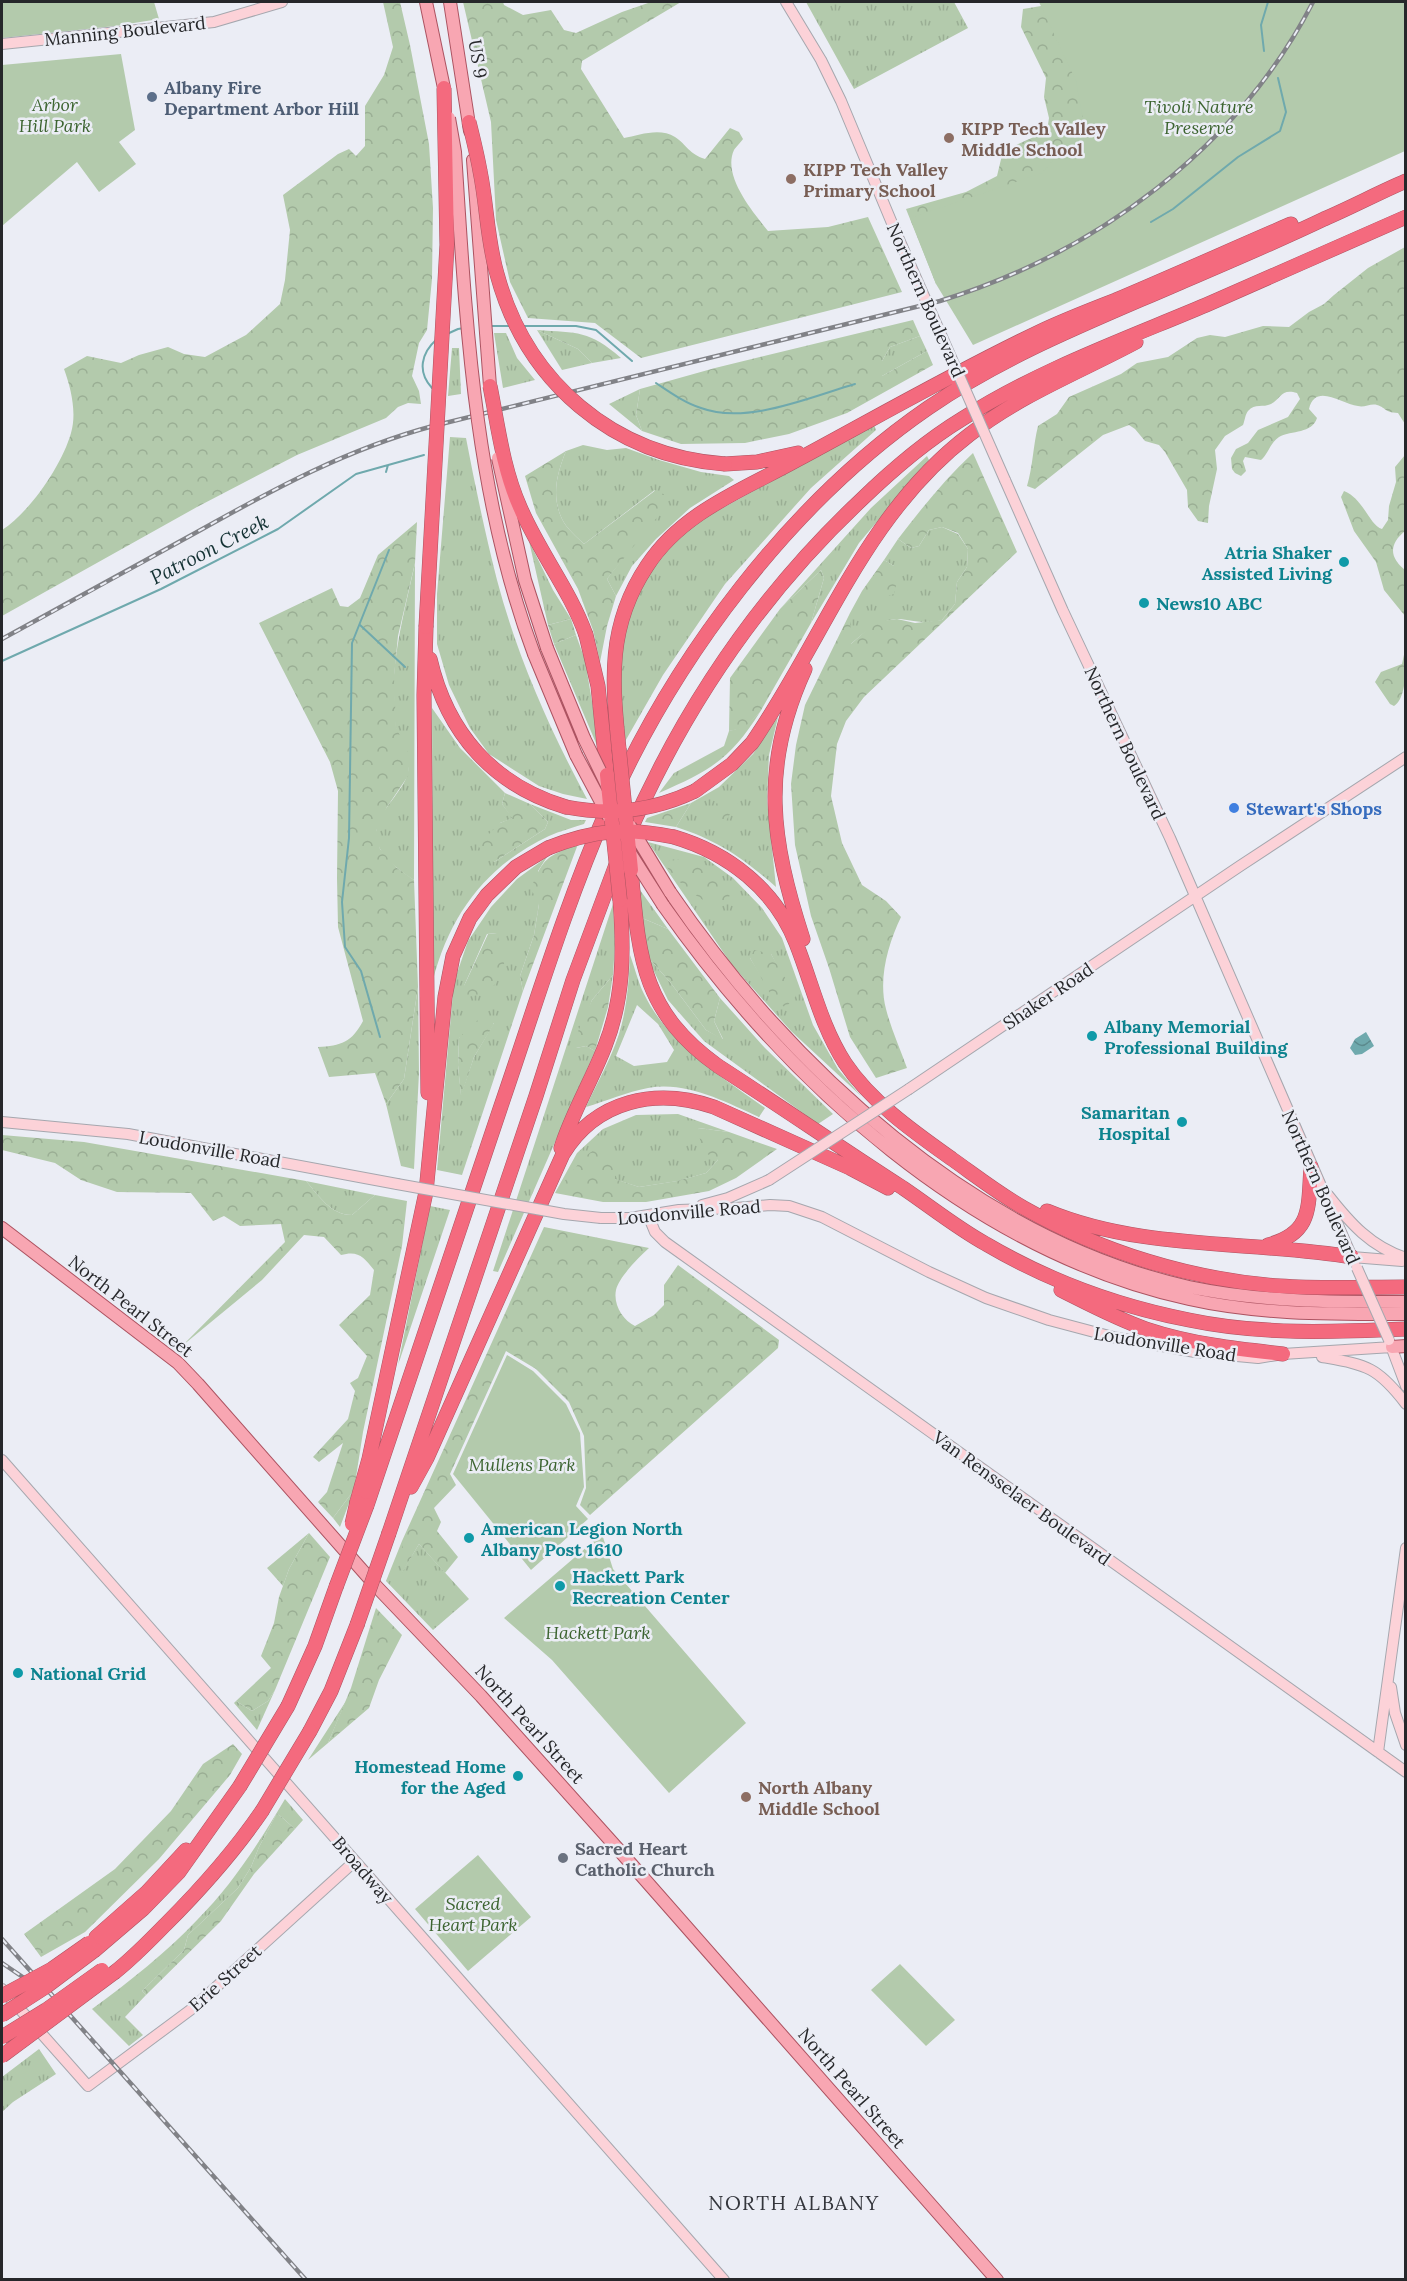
<svg xmlns="http://www.w3.org/2000/svg" width="1407" height="2281" viewBox="0 0 1407 2281" font-family="Lora,serif">
  <style>
    .grass { fill: url(#grass-tufts); fill-rule: evenodd }
    .forest { fill: url(#forest-crowns) }
    .green { fill: #b3caac }
    .water { fill: url(#water-waves) }
    .lines { fill: none; stroke-linecap: round; stroke-linejoin: round }
    .stream { stroke: #6fa9ad; stroke-width: 2 }
    .secondary-casing { stroke: #a5a7ae; stroke-width: 12 }
    .primary-casing { stroke: #ac5361; stroke-width: 14 }
    .highway-casing { stroke: #ac5361; stroke-width: 15 }
    .secondary { stroke: #fcd2d8; stroke-width: 10 }
    .primary { stroke: #f8a6b2; stroke-width: 12 }
    .highway { stroke: #f46a7e; stroke-width: 14 }
    .rail-casing { stroke: #818287; stroke-width: 4.5 }
    .rail { stroke: #ebedf5; stroke-width: 2; stroke-dasharray: 7; stroke-linecap: butt }
    .secondary-bridge-casing { stroke: #a5a7ae; stroke-width: 12; stroke-linecap: butt }
    .primary-bridge-casing { stroke: #ac5361; stroke-width: 14; stroke-linecap: butt }
    .highway-bridge-casing { stroke: #ac5361; stroke-width: 15; stroke-linecap: butt }
    .secondary-bridge { stroke: #fcd2d8; stroke-width: 10 }
    .primary-bridge { stroke: #f8a6b2; stroke-width: 12 }
    .highway-bridge { stroke: #f46a7e; stroke-width: 14 }
    .service-dot { fill: #5c6f8a; stroke: #ebedf5; stroke-width: 2 }
    .education-dot { fill: #8d6e63; stroke: #ebedf5; stroke-width: 2 }
    .culture-dot { fill: #0f9aa8; stroke: #ebedf5; stroke-width: 2 }
    .shop-dot { fill: #3f7fe0; stroke: #ebedf5; stroke-width: 2 }
    .worship-dot { fill: #6b7280; stroke: #ebedf5; stroke-width: 2 }
    .labels { text-anchor: middle; dominant-baseline: central; stroke-width: 5; stroke-linejoin: round; paint-order: stroke }
    .street-label { font-size: 18px; fill: #26272a; stroke: #ebedf5 }
    .service-label { font-size: 18px; font-weight: bold; fill: #4e5e75; stroke: #ebedf5; text-anchor: start }
    .park-label { font-size: 18px; font-style: italic; fill: #3c6430; stroke: #ebedf5 }
    .education-label { font-size: 18px; font-weight: bold; fill: #785e54; stroke: #ebedf5; text-anchor: start }
    .culture-label { font-size: 18px; font-weight: bold; fill: #0d838f; stroke: #ebedf5; text-anchor: start }
    .shop-label { font-size: 18px; font-weight: bold; fill: #366cbe; stroke: #ebedf5; text-anchor: start }
    .worship-label { font-size: 18px; font-weight: bold; fill: #5b616d; stroke: #ebedf5; text-anchor: start }
    .water-label { font-size: 20px; font-style: italic; fill: #143234; stroke: #ebedf5 }
    .neighbourhood-label { font-size: 20px; letter-spacing: 1.5px; fill: #34363c; stroke: #ebedf5 }
  </style>
  <defs>
    <pattern id="grass-tufts" width="24" height="20" patternUnits="userSpaceOnUse" patternTransform="scale(1.5)"><rect width="24" height="20" fill="#b3caac"/><path d="M3 7l-1-3M5 7V3M7 7l1-3M15 17l-1-3M17 17v-4M19 17l1-3" fill="none" stroke="#9aae94"/></pattern>
    <pattern id="forest-crowns" width="20" height="18" patternUnits="userSpaceOnUse" patternTransform="scale(1.5)"><rect width="20" height="18" fill="#b3caac"/><path d="M2 6a3 3 0 1 1 6 0M12 15a3 3 0 1 1 6 0" fill="none" stroke="#9aae94"/></pattern>
    <pattern id="water-waves" width="16" height="10" patternUnits="userSpaceOnUse" patternTransform="scale(1.5)"><rect width="16" height="10" fill="#6fa9ad"/><path d="M0 5q4-4 8 0t8 0" fill="none" stroke="#5b8a8d"/></pattern>
  </defs>
  <rect width="100%" height="100%" fill="#ebedf5"/>
  <path class="grass" d="M806 2H954L968 28 854 89Z
    M537 330 578 349 592 363 562 370Z
    M494 333H506L517 358 535 380 503 388Z
    M920 336 927 351 882 376V361L890 347Z
    M452 348H459L461 394 448 396Z
    M640 389 636 415 642 431 609 404Z
    M874 425 876 430 811 488 725 584 663 675 623 745 618 657 625 619 645 574 676 538 710 515Z
    M450 437 466 438C475 485 485 533 497 580 517 656 550 730 587 799L563 794 539 786 489 754 470 728 449 685 437 644V594Z
    M583 445 607 450 626 448 659 460 701 472 729 476 734 480 690 508 656 539 632 566 616 596 607 579 633 545 655 490 584 544C577 537 566 528 562 519 551 496 557 473 566 451Z
    M927 456 929 460 859 543 811 623 824 578 821 570 780 609 871 508Z
    M942 527 958 534 968 549 967 567 957 582 955 604 942 620C926 624 915 621 900 619 881 618 863 633 850 645V613L862 591H870L894 566 884 560 898 539 911 548 919 546 929 530Z
    M529 541 553 590 571 619 548 625Z
    M415 563 414 880C398 869 375 854 376 832 377 812 405 790 408 772 412 748 396 741 395 721 395 705 393 690 394 675 397 637 407 600 415 563Z
    M576 635 585 660 601 755 554 644Z
    M432 708 460 748 505 793 502 804 513 818 500 823 494 862 545 829 548 822 530 804 571 820H586L584 824C572 828 560 831 549 836 487 865 450 914 433 980Z
    M760 712C730 760 709 771 659 793L674 773 724 746 729 731 744 727Z
    M778 717 769 755 767 800 776 887C743 858 717 840 676 827L691 803 719 787 753 754Z
    M648 842 704 857 733 878 762 908 782 938 813 1025 838 1069 861 1096 791 1031 732 965ZM771 954 781 973 760 974 750 958Z
    M547 857 538 871 539 904 534 935 520 976 523 991 462 1175 437 1170 454 982 468 941 491 907 517 879ZM497 933 464 986 487 934ZM494 1023 474 1057 461 1095 458 1065 459 1038Z
    M640 890 668 929 642 918Z
    M613 904 615 944 613 975 592 1000 576 1048 586 1046 595 1051 498 1272 493 1271Z
    M630 955C635 968 638 982 644 994 669 1045 721 1076 765 1108L759 1117C725 1102 687 1081 648 1088 627 1092 606 1101 586 1107 597 1083 611 1059 619 1034 627 1008 629 981 630 955ZM637 1005 658 1024 674 1050 667 1062 634 1066 616 1056Z
    M646 955 670 982 706 1030 723 1039 714 1021 720 998 765 1048 833 1114 818 1124 704 1041 668 1000Z
    M418 987 419 1073 414 1169 401 1166 386 1104 404 1079Z
    M678 1114 729 1132 698 1128 718 1160 706 1173 678 1181 639 1187 614 1179V1148L555 1193 577 1153 603 1129 636 1115Z
    M306 1181 375 1195 352 1215C331 1215 319 1196 306 1181Z
    M430 1206 450 1210 398 1365Z
    M354 1490 340 1527 333 1518Z
    M309 1533 289 1569 283 1586 267 1568Z
    M402 1541V1572L419 1544 469 1599 433 1630 386 1581Z
    M275 1690 257 1730 234 1703 236 1701 252 1711 268 1701Z
    M346 1701 328 1743 308 1760Z
    M285 1799 303 1820 295 1829 277 1813 259 1847 251 1867 238 1888 188 1935 184 1950 142 1991 146 1995 125 2017 143 2035 129 2046 92 2009C129 1982 167 1952 198 1919 233 1884 260 1841 285 1799Z
    M39 2049 56 2074 13 2102 2 2112V2077Z"/>
  <path class="forest" d="M383 2H400L410 45 429 144 433 208 432 279 427 330 419 343 412 376 419 391 421 404 408 403 398 407 386 418 297 455 197 507 2 616V530C30 512 62 465 71 433 77 413 71 388 64 369L87 356 121 363 139 355 168 347 184 354 205 357 246 335 280 304 285 280 290 230 283 195 338 154 349 149 356 156 365 146V106L384 75 393 47Z
    M463 2H503L504 5 523 15 551 10 564 30 576 33 622 12 651 2H681L582 61 581 69 624 138C639 135 660 127 675 137 687 145 689 154 705 159L730 128 739 132 743 139C741 142 736 147 734 150 722 176 753 212 768 231L828 227 868 217 902 292 641 358 595 323 528 318 510 282 496 220 491 122Z
    M1044 2H1239L936 284 906 209 966 192 997 176 1003 151 1047 131 1049 118 1044 97 1046 78 1021 27 1023 9 1041 6Z
    M1405 247V424L1398 413C1383 412 1387 408 1377 405 1371 403 1364 408 1358 406 1342 404 1315 382 1309 409L1317 418C1312 434 1292 430 1279 437 1270 443 1268 454 1261 460L1245 457 1243 461 1246 471 1241 476 1235 473 1232 469 1231 458 1236 449 1248 443 1258 430 1288 417 1300 399 1297 393C1281 388 1281 399 1271 404 1263 408 1255 403 1248 411 1245 415 1245 420 1243 425L1225 436 1215 450 1217 469 1209 506 1208 523 1198 521 1188 507 1187 490 1165 452 1159 445 1145 441 1135 429 1129 425 1103 435 1035 489 1027 486C1033 466 1033 446 1038 426L1057 414 1069 397 1121 374 1137 363 1168 357 1197 338 1210 335 1225 337 1263 326 1289 327 1309 312 1324 304 1334 295 1368 268Z
    M913 320 920 336 890 347 882 361V376L927 351 933 365 847 413 789 434 745 443 681 444 642 431 636 415 640 389 715 368Z
    M537 330C578 333 589 330 621 358L592 363 578 349Z
    M566 451C557 473 551 496 562 519 566 528 577 537 584 544L656 490 667 496 663 510 607 579 616 596 607 626 600 662 593 630 578 589 536 513 525 476Z
    M973 453 1017 552 864 697 846 721 837 744 831 796 842 843 862 885 886 901 901 917C888 944 878 979 886 1009 891 1029 900 1048 907 1068L876 1078 850 1037 829 968 811 916 795 845 791 784 796 745 805 705 850 613 851 644 870 627 881 621 897 619 915 623 942 620 955 604 957 582 967 567 968 549 958 533 942 527 929 530 919 546 911 548 898 539C921 509 945 479 973 453Z
    M1405 455V531C1389 544 1389 557 1405 570V616L1384 590 1376 562 1354 531 1341 497 1344 491C1363 498 1370 526 1382 529L1388 520 1389 506 1396 482 1395 467Z
    M417 522 415 563 398 636 394 677 396 727 410 757 408 776 387 807 376 831 380 849 397 868 414 880 418 987 404 1079 386 1104 375 1073 329 1077 318 1047C341 1046 352 1042 363 1021L338 927 337 878 338 791 330 762 259 623 332 588 340 606 348 607 360 598 378 555Z
    M884 560 894 566 899 573 894 594 881 598 870 591H862Z
    M821 570 824 578 811 623 760 712 744 728 729 731 730 678 780 609Z
    M571 619 576 635 554 644 548 625Z
    M1405 650C1406 666 1407 698 1394 706L1390 704 1375 682 1381 672 1402 664Z
    M505 793 530 804 548 822 545 829 494 862 485 858 478 845 500 823 512 818 502 804Z
    M736 794 738 802 723 825 716 826 707 820 718 801Z
    M691 803 676 827 645 822 647 818Z
    M578 844 523 991 520 976 534 935 539 904 531 889C543 857 547 857 578 844Z
    M682 859 712 867 730 893 728 903 718 908C695 897 678 883 663 862Z
    M642 918 668 929 720 998 714 1021 723 1040 706 1030 670 982 646 955Z
    M497 933C506 967 510 966 487 994L466 997 464 986 488 934Z
    M754 950 771 954 796 996 786 1007 776 1004 750 958Z
    M613 975 608 1007 595 1051 586 1046 576 1048 572 1045 592 1000Z
    M486 1015 494 1024 474 1057 461 1097 458 1065 459 1038 472 1024Z
    M698 1128 729 1132 777 1149 736 1178 709 1191 646 1202H603L555 1193 584 1157 608 1140 614 1148 615 1179 639 1187 677 1181 706 1173 718 1160 702 1151Z
    M2 1135 84 1142 306 1181C319 1196 331 1215 352 1215L375 1195 407 1201 402 1246 363 1432 354 1490 333 1518 318 1502 327 1492 343 1443 319 1462 313 1457 348 1419 355 1391 350 1383 358 1378 367 1356 339 1325 370 1295 374 1270C364 1257 358 1250 341 1255L324 1237 304 1235 262 1280 182 1346 285 1242 281 1224 240 1226 224 1216 213 1221 191 1193 117 1192 81 1180 55 1163 2 1150Z
    M544 1227 649 1248C639 1257 619 1277 616 1290 613 1305 623 1320 635 1326L654 1315 664 1305V1285L678 1265 779 1340 778 1348 590 1515 580 1505 586 1488 584 1436 569 1402 536 1369 506 1351 450 1474 456 1485 434 1508 441 1522 437 1531 458 1557 445 1573 419 1544 402 1573V1541Z
    M309 1533 330 1557 275 1690 268 1701 252 1711 236 1701 271 1668 261 1656 274 1623 279 1597 289 1569Z
    M376 1608 402 1635 379 1680 369 1708 328 1743 351 1688Z
    M233 1744 242 1754 230 1775 159 1859 85 1932 41 1957 24 1934 115 1869 171 1811 203 1764Z
    M277 1813 295 1829 254 1874 221 1921 146 1995 142 1991 184 1950 188 1935 238 1888 251 1867 259 1847Z"/>
  <path class="green" d="M2 2H154L159 19 115 26 2 38Z
    M1039 2H1405V151L973 345 936 284 910 218 1042 173 1084 125 1076 81Z
    M121 54 135 130 119 142 136 164 99 192 77 162 2 226V65Z
    M507 1355 533 1371 566 1404 580 1433 584 1487 576 1506 588 1519 531 1570 453 1474Z
    M602 1534 613 1569 746 1723 669 1793 552 1660 504 1618Z
    M478 1855 531 1917 468 1971 415 1909Z
    M900 1964 955 2020 926 2046 871 1990Z"/>
  <path class="water" d="M1366 1032 1374 1046 1362 1054 1355 1055 1350 1048 1355 1039Z"/>
  <g class="lines">
    <path class="stream" d="M1264 51 1261 25 1268 2
      M1151 222 1173 209 1238 157 1280 131 1286 112 1278 78
      M491 326H512
      M524 326H576L596 330 632 361
      M447 334 458 329 464 328
      M656 383C671 393 685 403 701 408 747 425 810 397 855 384
      M432 388C417 372 421 353 437 339
      M386 472 388 465
      M360 625 405 667
      M2 661 161 589 278 529 356 474 424 455
      M380 1037 361 971 345 947 342 902 349 838 352 643 389 550"/>
    <g class="secondary-casing">
      <path id="secondary" d="M786 2 821 60 841 101 894 228
        M2 44 214 22 282 2
        M1005 480 1063 611 1170 838 1354 1262
        M909 1089 1240 866 1406 757
        M2 1122 128 1134 397 1184
        M1328 1195C1350 1223 1371 1247 1406 1258
        M702 1205 728 1198 769 1180
        M648 1215 655 1232 665 1242 1406 1772
        M601 1218H630L679 1210 736 1208 770 1205 789 1206 822 1217 929 1272 986 1298 1049 1320 1113 1337 1195 1352 1258 1358 1283 1354 1392 1347
        M1352 1257 1402 1261
        M1389 1341 1406 1386
        M1322 1357C1366 1365 1377 1366 1406 1404
        M2 1460 724 2280
        M1391 1687 1395 1713 1406 1745
        M1378 1752 1406 1548
        M2 1989 88 2086 193 2008 355 1861"/>
    </g>
    <g class="primary-casing">
      <path id="primary" d="M426 2 444 88
        M450 2 470 131
        M473 160 490 386
        M547 648 584 738
        M534 654 576 755
        M670 892C790 1068 975 1239 1189 1287 1261 1302 1332 1302 1406 1302
        M663 905C788 1083 972 1251 1189 1299 1260 1315 1333 1314 1406 1314
        M2 1228 178 1363 198 1384 376 1586 481 1696 618 1849 997 2280
        M1392 1347 1406 1346"/>
    </g>
    <g class="highway-casing">
      <path id="highway" d="M725 464 757 462 798 453
        M426 627 424 695 428 1093
        M586 635 598 686 607 775
        M430 659C447 733 493 785 566 807
        M619 749C612 681 607 626 647 566 682 512 743 490 797 460 877 417 957 371 1039 332 1064 320 1090 310 1116 300 1175 275 1233 249 1291 224
        M695 791 732 764 752 743C824 639 864 515 969 435 1020 395 1080 372 1136 342
        M674 837C728 853 775 889 796 943 812 983 821 1026 845 1063 871 1102 914 1132 952 1159 976 1176 999 1194 1024 1208 1102 1252 1191 1280 1280 1286 1322 1289 1364 1287 1406 1287
        M627 838C682 710 760 595 861 500 892 470 926 441 962 419 1039 370 1123 340 1206 305 1273 276 1339 246 1406 217
        M631 870C639 956 641 1011 718 1066 780 1106 841 1148 903 1188 931 1207 957 1228 986 1244 1049 1281 1117 1306 1189 1320 1260 1335 1333 1332 1406 1329
        M803 939C771 840 760 767 805 669
        M561 1148C572 1113 592 1080 605 1046 624 998 624 951 620 900
        M1047 1211C1143 1251 1251 1240 1352 1257
        M1268 1245C1313 1233 1308 1207 1311 1167
        M1061 1290C1089 1304 1117 1319 1146 1329 1191 1344 1237 1349 1283 1354
        M411 1487 427 1458 563 1154C596 1100 656 1087 714 1107L850 1168 888 1188
        M357 1502 369 1459 426 1192 445 997 453 956 470 918 487 895 516 867 548 848
        M367 1505C412 1372 457 1239 501 1106 535 1007 565 906 607 810 674 658 790 503 928 408 1005 355 1092 321 1177 284 1226 263 1276 242 1324 219 1352 207 1378 193 1406 181
        M389 1533 536 1096 573 980 617 862
        M288 1706 315 1646 336 1587
        M310 1731 331 1691 357 1625
        M96 1937 147 1892 186 1850
        M95 1950 143 1909 179 1872 240 1786
        M115 1972C134 1957 149 1941 166 1924 201 1889 234 1852 262 1811"/>
    </g>
    <use href="#secondary" class="secondary"/>
    <use href="#primary" class="primary"/>
    <use href="#highway" class="highway"/>
    <g class="rail-casing">
      <path id="rail" d="M2 639C67 604 132 568 197 532 274 489 347 449 433 426L940 301C1096 253 1238 148 1313 2
        M2 1939 306 2280
        M2 1963 33 1984"/>
    </g>
    <use href="#rail" class="rail"/>
    <g class="secondary-bridge-casing">
      <path id="secondary-bridge" d="M894 228 1005 480
        M769 1180 909 1089
        M397 1184 564 1214 601 1218
        M1357 1268 1389 1340"/>
    </g>
    <g class="primary-bridge-casing">
      <path id="primary-bridge" d="M449 118 455 152C466 322 474 494 534 654
        M498 458 525 580 547 648
        M584 738 607 785
        M576 755 609 817
        M630 826 670 892
        M630 853 663 905"/>
    </g>
    <g class="highway-bridge-casing">
      <path id="highway-bridge" d="M469 122C473 138 477 154 480 171 487 205 487 240 497 274 526 382 613 456 725 464
        M490 386C498 426 503 469 520 507 539 552 570 590 586 635
        M426 627 447 245 444 88
        M619 749 631 870
        M607 775 620 900
        M566 807C612 816 653 811 695 791
        M548 848C593 830 626 827 674 837
        M352 1524 357 1502
        M336 1587 367 1505
        M357 1625 389 1533
        M240 1786 288 1706
        M262 1811 310 1731
        M2 1996 52 1969 89 1943
        M2 2015 47 1986 95 1950
        M2 2037 46 2010 102 1970
        M2 2056 115 1972"/>
    </g>
    <use href="#secondary-bridge" class="secondary-bridge"/>
    <use href="#primary-bridge" class="primary-bridge"/>
    <use href="#highway-bridge" class="highway-bridge"/>
  </g>
  <circle class="service-dot" cx="152" cy="97" r="6"/>
  <g class="education-dot">
    <circle cx="949" cy="138" r="6"/>
    <circle cx="791" cy="179" r="6"/>
    <circle cx="746" cy="1797" r="6"/>
  </g>
  <g class="culture-dot">
    <circle cx="1344" cy="562" r="6"/>
    <circle cx="1144" cy="603" r="6"/>
    <circle cx="1092" cy="1036" r="6"/>
    <circle cx="1182" cy="1122" r="6"/>
    <circle cx="469" cy="1538" r="6"/>
    <circle cx="560" cy="1586" r="6"/>
    <circle cx="18" cy="1673" r="6"/>
    <circle cx="518" cy="1776" r="6"/>
  </g>
  <circle class="shop-dot" cx="1234" cy="808" r="6"/>
  <circle class="worship-dot" cx="563" cy="1858" r="6"/>
  <g class="labels">
    <g class="street-label">
      <text transform="translate(125 31) rotate(-6)">Manning Boulevard</text>
      <text transform="translate(478 59) rotate(81)">US 9</text>
      <text transform="translate(926 300) rotate(66)">Northern Boulevard</text>
      <text transform="translate(1125 743) rotate(65)">Northern Boulevard</text>
      <text transform="translate(1048 996) rotate(-34)">Shaker Road</text>
      <text transform="translate(210 1149) rotate(10)">Loudonville Road</text>
      <text transform="translate(1321 1187) rotate(66)">Northern Boulevard</text>
      <text transform="translate(689 1212) rotate(-5)">Loudonville Road</text>
      <text transform="translate(131 1306) rotate(38)">North Pearl Street</text>
      <text transform="translate(1165 1344) rotate(9)">Loudonville Road</text>
      <text transform="translate(1022 1498) rotate(36)">Van Rensselaer Boulevard</text>
      <text transform="translate(530 1724) rotate(48)">North Pearl Street</text>
      <text transform="translate(363 1870) rotate(49)">Broadway</text>
      <text transform="translate(225 1978) rotate(-42)">Erie Street</text>
      <text transform="translate(852 2088) rotate(49)">North Pearl Street</text>
    </g>
    <g class="service-label">
      <text x="164" y="87">Albany Fire<tspan x="164" dy="21">Department Arbor Hill</tspan></text>
    </g>
    <g class="park-label">
      <text x="55" y="104">Arbor<tspan x="55" dy="21">Hill Park</tspan></text>
      <text x="1199" y="106">Tivoli Nature<tspan x="1199" dy="21">Preserve</tspan></text>
      <text x="522" y="1464">Mullens Park</text>
      <text x="598" y="1632">Hackett Park</text>
      <text x="473" y="1903">Sacred<tspan x="473" dy="21">Heart Park</tspan></text>
    </g>
    <g class="education-label">
      <text x="961" y="128">KIPP Tech Valley<tspan x="961" dy="21">Middle School</tspan></text>
      <text x="803" y="169">KIPP Tech Valley<tspan x="803" dy="21">Primary School</tspan></text>
      <text x="758" y="1787">North Albany<tspan x="758" dy="21">Middle School</tspan></text>
    </g>
    <g class="culture-label">
      <text x="1332" y="552" text-anchor="end">Atria Shaker<tspan x="1332" dy="21">Assisted Living</tspan></text>
      <text x="1156" y="603">News10 ABC</text>
      <text x="1104" y="1026">Albany Memorial<tspan x="1104" dy="21">Professional Building</tspan></text>
      <text x="1170" y="1112" text-anchor="end">Samaritan<tspan x="1170" dy="21">Hospital</tspan></text>
      <text x="481" y="1528">American Legion North<tspan x="481" dy="21">Albany Post 1610</tspan></text>
      <text x="572" y="1576">Hackett Park<tspan x="572" dy="21">Recreation Center</tspan></text>
      <text x="30" y="1673">National Grid</text>
      <text x="506" y="1766" text-anchor="end">Homestead Home<tspan x="506" dy="21">for the Aged</tspan></text>
    </g>
    <g class="shop-label">
      <text x="1246" y="808">Stewart's Shops</text>
    </g>
    <g class="worship-label">
      <text x="575" y="1848">Sacred Heart<tspan x="575" dy="21">Catholic Church</tspan></text>
    </g>
    <g class="water-label">
      <text transform="translate(209 549) rotate(-27)">Patroon Creek</text>
    </g>
    <g class="neighbourhood-label">
      <text x="794" y="2202">NORTH ALBANY</text>
    </g>
  </g>
  <rect width="1407" height="2281" fill="none" stroke="#26272a" stroke-width="6"/>
</svg>
